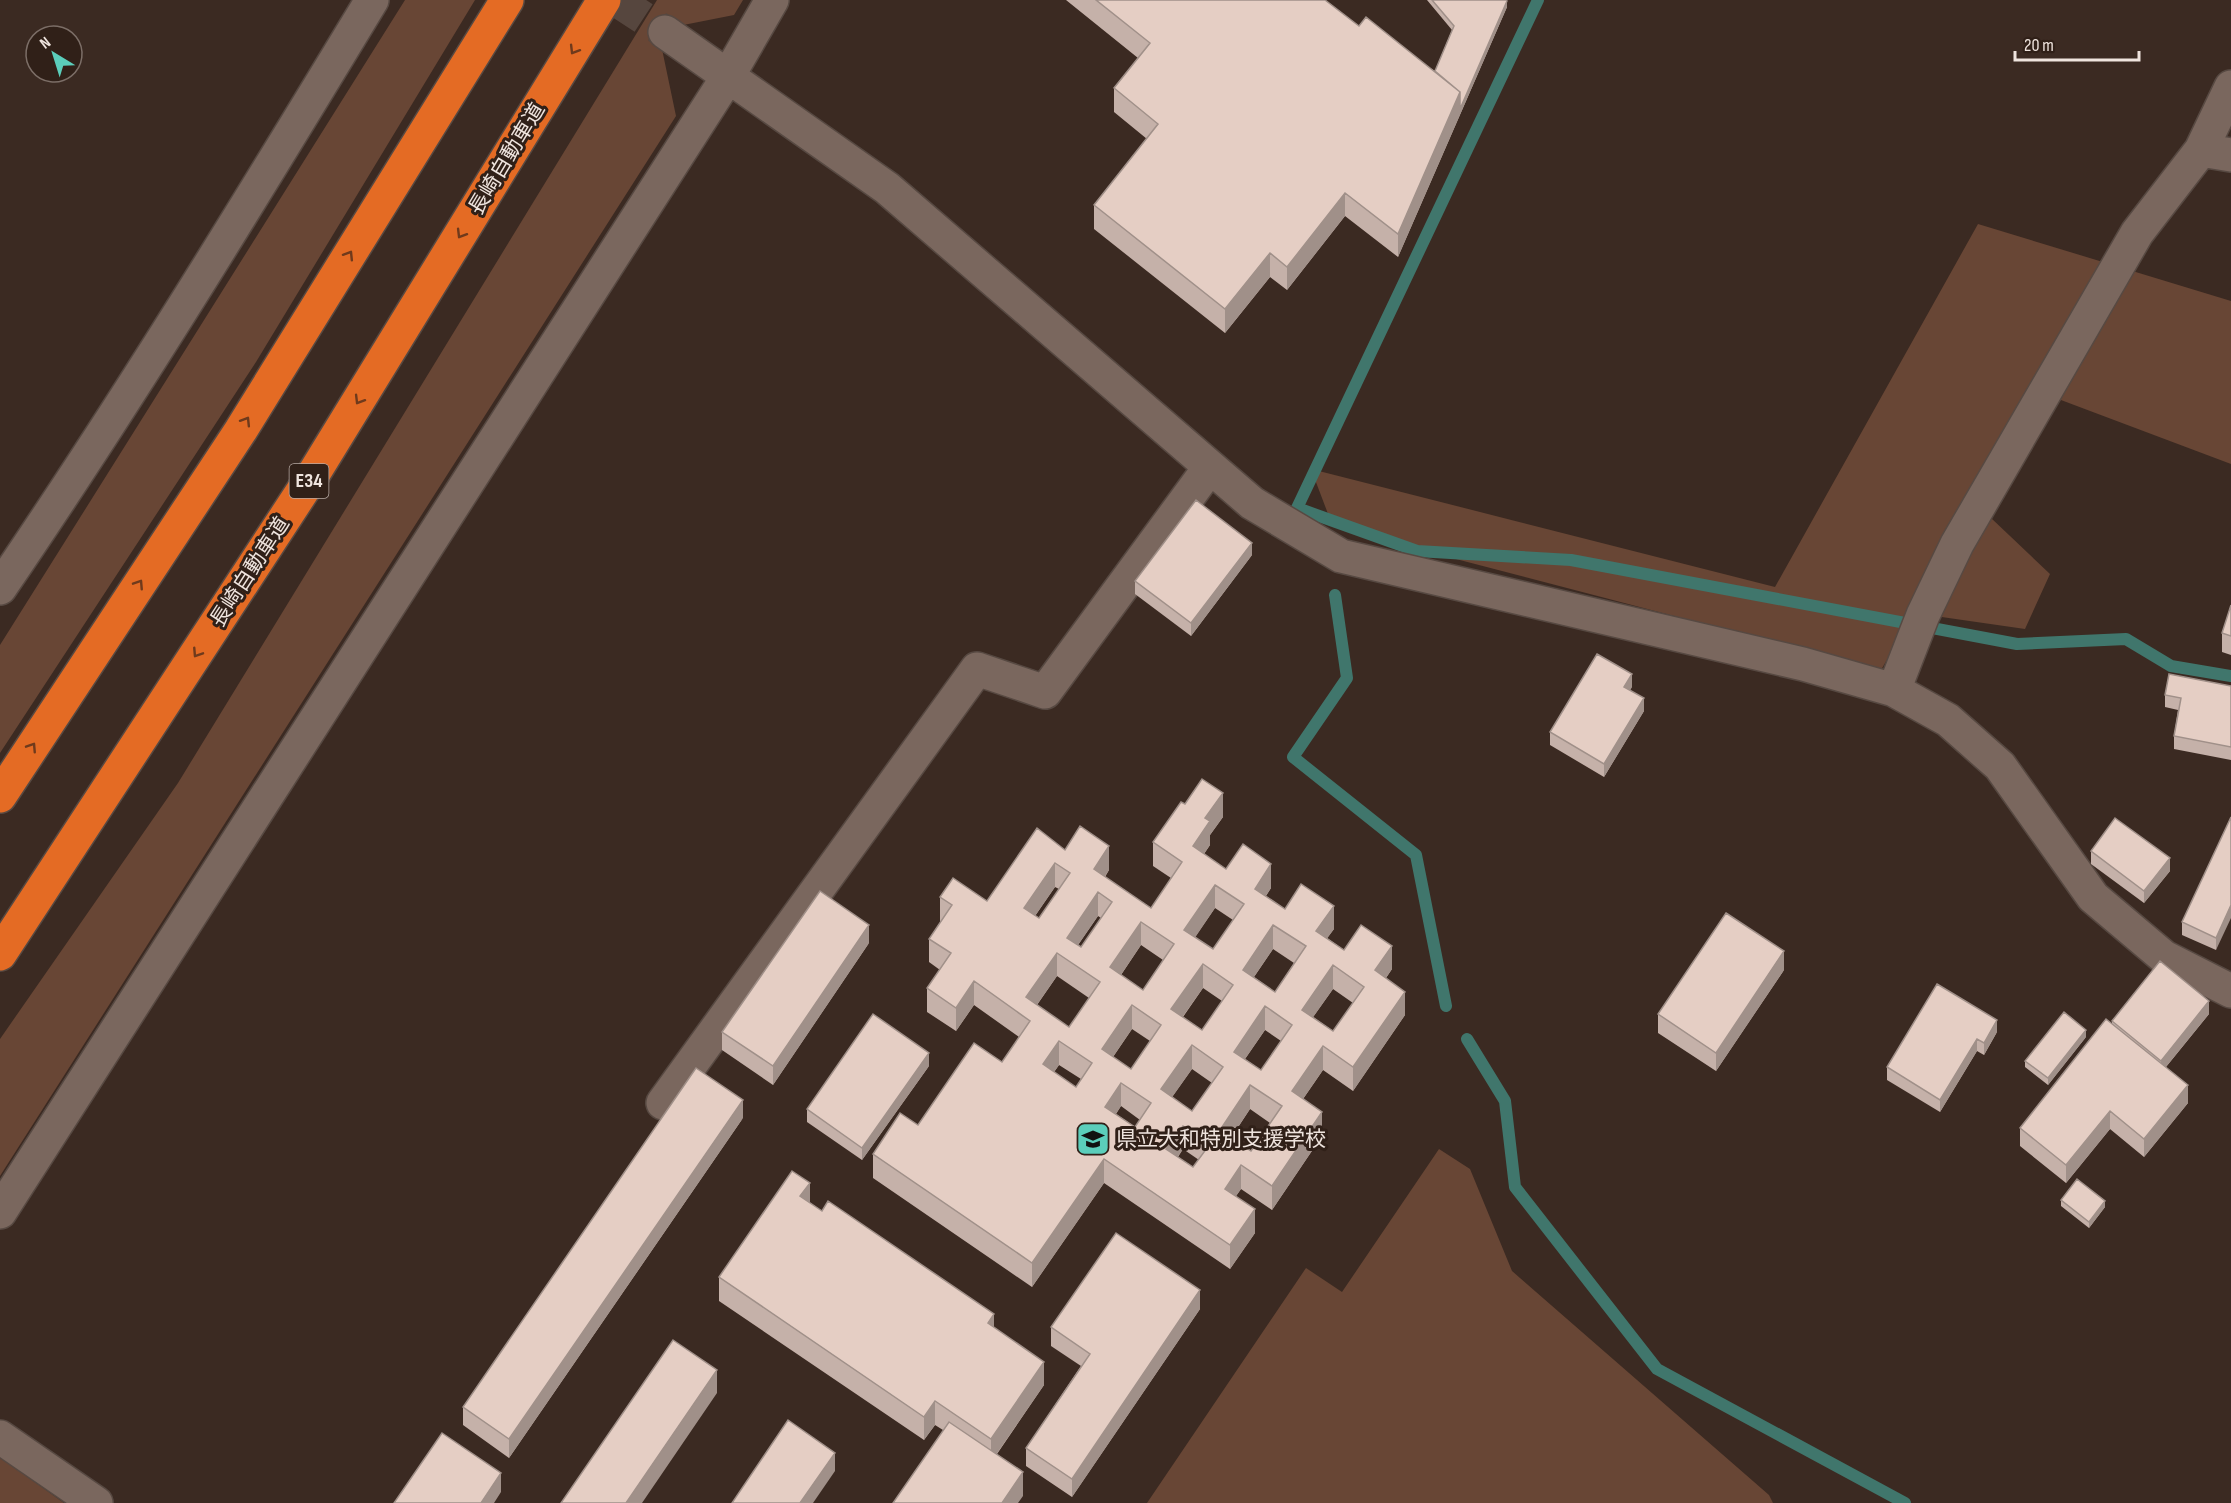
<svg xmlns="http://www.w3.org/2000/svg" width="2231" height="1503" viewBox="0 0 2231 1503" font-family="'Sofia Sans Condensed','Noto Sans JP',sans-serif">
  <style>
    .green { fill: #684635 }
    .lines { fill: none; stroke-linecap: round; stroke-linejoin: round }
    .stream { stroke: #40766c; stroke-width: 12 }
    .minor-tunnel { stroke: #56463e; stroke-width: 33; stroke-dasharray: 33 16; stroke-linecap: butt }
    .minor-casing { stroke: #574942; stroke-width: 36 }
    .highway-casing { stroke: #574942; stroke-width: 36 }
    .minor { stroke: #7a675e; stroke-width: 33 }
    .highway { stroke: #e46b24; stroke-width: 33 }
    .wall { fill: #c5b1a9; fill-rule: evenodd }
    .shaded-wall { fill: #a09089 }
    .building { fill: #e5cec4; stroke: #a09089; stroke-width: 1.5; fill-rule: evenodd }
    .oneway { stroke: #6f3a1c }
    .labels { text-anchor: middle; dominant-baseline: central; stroke-width: 6; stroke-linejoin: round; paint-order: stroke }
    .shield { fill: #302018; stroke: #b6a9a3; stroke-width: 1.5 }
    .shield-label { font-size: 20px; font-weight: bold; fill: #efe4de }
    .street-label { font-size: 21px; fill: #efe4de; stroke: #302018 }
    .poi-label { font-size: 21px; fill: #efe4de; stroke: #302018; text-anchor: start }
  </style>
  <rect width="100%" height="100%" fill="#3b2a22"/>
  <path class="green" d="M405 0H475L256 362 0 753V645Z
    M657 0H743L734 15 658 30 676 116 0 1176V1039L178 783Z
    M1978 224 2231 301V464L2037 391 1971 499 2050 574 2025 629 1914 613 1881 670 1333 527 1311 469 1775 587Z
    M1439 1149 1470 1169 1512 1271 1769 1495 1773 1503H1147L1306 1268 1342 1292Z
    M0 1457 64 1503H0Z"/>
  <g class="lines">
    <path class="stream" d="M1538 0 1297 508 1417 551 1571 560 2017 644 2126 639 2171 666 2231 676
      M1335 595 1347 678 1293 757 1416 855 1446 1006
      M1467 1039 1505 1101 1515 1187 1657 1369 1905 1503"/>
    <path class="minor-tunnel" d="M616 0 665 32"/>
    <g class="minor-casing">
      <path id="minor" d="M665 32 887 188 1252 503 1341 556 1803 664 1894 690 1948 720 2000 766 2093 897 2164 957 2231 991
        M2201 150 2231 155
        M0 588C131 396 252 198 372 0
        M1894 690 1923 615 1957 544 2137 233 2201 150 2231 87
        M663 1103 977 669 1045 692 1210 467
        M0 1212 727 78 772 0
        M0 1437 96 1503"/>
    </g>
    <g class="highway-casing">
      <path id="highway" d="M0 796 241 430 507 0
        M0 954 311 478 604 0"/>
    </g>
    <use href="#minor" class="minor"/>
    <use href="#highway" class="highway"/>
  </g>
  <path class="wall" d="M1066 0H1300L1359 26 1435 71 1452 30 1427 0H1506L1507 7 1398 257 1345 216 1287 290 1270 277 1225 333 1094 229V205L1147 139 1114 112V88L1138 58Z
    M1252 555 1191 636 1135 594V581Z
    M2231 605V655L2222 652V633Z
    M2231 686V760L2174 749V736L2178 710 2165 707V695Z
    M1632 687 1630 690 1644 711 1604 777 1550 745V732Z
    M1185 804 1223 817 1210 835V845L1204 854 1226 869 1271 888 1266 896 1285 909 1334 929 1327 938 1344 950 1392 969 1386 978 1405 1015 1353 1091 1323 1070 1303 1099 1322 1136 1272 1210 1241 1189 1236 1196 1255 1233 1230 1269 1104 1183 1032 1287 873 1178V1154L918 1125 1002 1062 1019 1037 974 1005 956 1031 927 1012V988L940 970 929 962V939L941 921H940V897L987 901 1065 850 1109 870 1105 877 1151 908 1171 878 1153 866V842ZM1055 887 1059 889 1039 918 1035 916ZM1215 908 1233 920 1213 949 1195 937ZM1098 916 1101 918 1081 947 1078 945ZM1141 945 1163 960 1143 990 1121 975ZM1273 949 1294 963 1275 992 1254 977ZM1057 976 1089 998 1069 1027 1037 1005ZM1203 988 1222 1001 1202 1030 1183 1017ZM1333 989 1353 1003 1333 1031 1313 1017ZM1132 1029 1150 1041 1131 1069 1113 1057ZM1265 1030 1281 1041 1261 1070 1245 1059ZM1059 1065 1081 1079 1076 1087 1054 1072ZM1192 1069 1212 1083 1192 1111 1172 1097ZM1121 1106 1140 1120 1135 1127 1116 1114ZM1250 1109 1270 1123 1251 1151 1231 1138ZM1183 1149 1199 1160 1193 1167 1178 1157Z
    M2231 817 2216 950 2182 935V922Z
    M2091 851 2170 871 2144 903 2091 864Z
    M869 943 773 1085 722 1050V1032Z
    M1784 970 1716 1071 1658 1033V1014Z
    M2209 1014 2166 1067 2188 1103 2144 1157 2110 1129 2066 1183 2020 1146V1128L2112 1024V1021Z
    M1997 1032 1984 1055 1977 1051 1940 1112 1887 1080V1067Z
    M2086 1037 2048 1085 2025 1067V1061Z
    M929 1066 862 1160 807 1122V1109Z
    M743 1118 509 1458 463 1425V1407Z
    M2061 1200 2105 1207 2089 1228 2061 1206Z
    M810 1203 994 1328 1044 1385 997 1454 1023 1496 943 1430 935 1425 924 1440 719 1301V1277Z
    M1200 1309 1072 1497 1026 1466V1448L1081 1366 1051 1346V1327Z"/>
  <path class="shaded-wall" d="M1507 1V7L1398 257V234L1460 92Z
    M1345 193V216L1287 290V267Z
    M1270 253V277L1225 333V309Z
    M1252 543V555L1191 636V623Z
    M1632 674V687L1624 700V687Z
    M1644 698V711L1604 777V764Z
    M1223 793V817L1210 835V845L1193 870V846L1205 818Z
    M1109 846V870L1094 893V869Z
    M2170 858V871L2144 903V891Z
    M1055 863V887L1024 932V908Z
    M1271 864V888L1255 912V889Z
    M1215 885V908L1184 954V930Z
    M1098 892V916L1067 961V938Z
    M2231 905V918L2216 950V938Z
    M1334 906V929L1316 954V931Z
    M1141 922V945L1110 991V967Z
    M869 925V943L773 1085V1066Z
    M1273 925V949L1243 993V970Z
    M1392 946V969L1375 994V970Z
    M1784 951V970L1716 1071V1053Z
    M1057 953V976L1027 1019 1026 997Z
    M1203 964V988L1171 1033V1009Z
    M1333 965V989L1302 1033V1010Z
    M974 981V1005L956 1031V1008Z
    M1405 992V1015L1353 1091V1067Z
    M2209 1001V1014L2161 1073V1061Z
    M1132 1005V1029L1102 1073V1049Z
    M1265 1006V1030L1234 1075V1052Z
    M1997 1020V1032L1984 1055V1043Z
    M2086 1030V1037L2048 1085V1078Z
    M1977 1039V1051L1940 1112V1100Z
    M1059 1041V1065L1043 1088V1064Z
    M1192 1045V1069L1161 1113V1089Z
    M1323 1046V1070L1292 1115V1091Z
    M929 1053V1066L862 1160V1148Z
    M1121 1083V1106L1105 1130V1107Z
    M1250 1085V1109L1220 1154V1130Z
    M2188 1085V1103L2144 1157V1139Z
    M743 1100V1118L509 1458V1439Z
    M2110 1111V1129L2066 1183V1165Z
    M1322 1112V1136L1272 1210V1186Z
    M1183 1126V1149L1166 1173V1149Z
    M1104 1159V1183L1032 1287V1263Z
    M1241 1165V1189L1225 1212V1189Z
    M810 1183V1206L800 1196Z
    M2105 1201V1207L2089 1228V1222Z
    M1255 1209V1233L1230 1269V1245Z
    M1200 1290V1309L1072 1497V1479Z
    M994 1314V1338L988 1323Z
    M1044 1362V1385L991 1462V1439Z
    M717 1370V1393L642 1503H626Z
    M935 1401V1425L924 1440V1417Z
    M835 1453V1471L813 1503H800Z
    M1023 1472V1496L1018 1503H1002Z
    M501 1473V1492L494 1503H481Z"/>
  <path class="building" d="M1096 0H1325L1359 26 1366 17 1460 92 1398 234 1345 193 1287 267 1270 253 1225 309 1094 205 1158 124 1114 88 1150 43Z
    M1432 0H1506L1507 1 1460 109V92L1435 71 1454 26Z
    M1196 500 1252 543 1191 623 1135 581Z
    M2231 605V636L2222 633Z
    M1597 654 1632 674 1624 687 1644 698 1604 764 1550 732Z
    M2169 674 2231 686V747L2174 736 2181 698 2165 695Z
    M1202 779 1223 793 1205 818 1210 821 1193 846 1226 869 1243 844 1271 864 1255 889 1285 909 1301 884 1334 906 1316 931 1344 950 1361 925 1392 946 1375 970 1405 992 1353 1067 1323 1046 1292 1091 1322 1112 1272 1186 1241 1165 1225 1189 1255 1209 1230 1245 1104 1159 1032 1263 873 1154 900 1113 918 1125 974 1043 1002 1062 1030 1021 974 981 956 1008 927 988 951 953 929 939 952 905 940 897 953 878 987 901 1037 828 1065 850 1080 826 1109 846 1094 869 1151 908 1182 862 1153 842 1181 802 1185 804ZM1055 863 1070 873 1039 918 1024 908ZM1215 885 1244 904 1213 949 1184 930ZM1098 892 1112 902 1081 947 1067 938ZM1141 922 1174 944 1143 990 1110 967ZM1273 925 1306 946 1275 992 1243 970ZM1057 953 1100 982 1069 1027 1026 997ZM1203 964 1233 985 1202 1030 1171 1009ZM1333 965 1364 987 1333 1031 1302 1010ZM1132 1005 1161 1025 1131 1069 1102 1049ZM1265 1006 1292 1025 1261 1070 1234 1052ZM1059 1041 1092 1063 1076 1087 1043 1064ZM1192 1045 1223 1067 1192 1111 1161 1089ZM1121 1083 1151 1103 1135 1127 1105 1107ZM1250 1085 1282 1106 1251 1151 1220 1130ZM1183 1126 1210 1144 1193 1167 1166 1149Z
    M2231 817V905L2216 938 2182 922Z
    M2115 818 2170 858 2144 891 2091 851Z
    M820 891 869 925 773 1066 722 1032Z
    M1726 913 1784 951 1716 1053 1658 1014Z
    M2160 961 2209 1001 2161 1061 2112 1021Z
    M1937 984 1997 1020 1984 1043 1977 1039 1940 1100 1887 1067Z
    M2064 1012 2086 1030 2048 1078 2025 1061Z
    M873 1014 929 1053 862 1148 807 1109Z
    M2106 1019 2188 1085 2144 1139 2110 1111 2066 1165 2020 1128Z
    M696 1068 743 1100 509 1439 463 1407Z
    M792 1171 810 1183 800 1196 822 1211 828 1201 994 1314 988 1323 1044 1362 991 1439 935 1401 924 1417 719 1277Z
    M2077 1179 2105 1201 2089 1222 2061 1200Z
    M1116 1233 1200 1290 1072 1479 1026 1448 1090 1354 1051 1327Z
    M673 1340 717 1370 626 1503H561Z
    M788 1420 835 1453 800 1503H732Z
    M949 1422 1023 1472 1002 1503H893Z
    M442 1433 501 1473 481 1503H394Z"/>
  <defs><path id="oneway-chevron" d="M-2-3.5L2.5 0L-2 3.5" fill="none" stroke-width="1.6" stroke-linecap="round" stroke-linejoin="round" transform="scale(1.5)"/></defs>
  <g class="oneway">
    <use href="#oneway-chevron" transform="translate(574 50) rotate(121)"/>
    <use href="#oneway-chevron" transform="translate(461 234) rotate(121)"/>
    <use href="#oneway-chevron" transform="translate(349 255) rotate(-58)"/>
    <use href="#oneway-chevron" transform="translate(359 400) rotate(121)"/>
    <use href="#oneway-chevron" transform="translate(246 421) rotate(-58)"/>
    <use href="#oneway-chevron" transform="translate(139 584) rotate(-57)"/>
    <use href="#oneway-chevron" transform="translate(197 653) rotate(123)"/>
    <use href="#oneway-chevron" transform="translate(32 747) rotate(-57)"/>
  </g>
  <defs>
    <g id="school-square" transform="scale(1.725)"><rect x="-9" y="-9" width="18" height="18" rx="4" fill="#5bcebb" stroke="#302018"/><path d="M0-5L7-2L0 1L-7-2ZM-4 1L0 2.5L4 1V4Q0 6-4 4Z" fill="#111"/></g>
  </defs>
  <g fill-rule="evenodd">
    <use href="#school-square" x="1093" y="1139"/>
  </g>
  <g class="labels">
    <rect class="shield" x="289.5" y="464" width="39" height="34" rx="4.5"/>
    <g class="shield-label">
      <text x="309" y="481">E34</text>
    </g>
    <g class="street-label">
      <text transform="translate(507 159) rotate(-59)">長崎自動車道</text>
      <text transform="translate(250 572) rotate(-57)">長崎自動車道</text>
    </g>
    <g class="poi-label">
      <text x="1116" y="1139">県立大和特別支援学校</text>
    </g>
  </g>
  <g transform="translate(54 54) rotate(322)"><circle r="28" fill="#302018" stroke="#7c6e67" stroke-width="1.5"/>
  <path d="M0-4.5L10 22L0 15L-10 22Z" fill="#5bcebb"/>
  <text y="-9" font-size="16" font-weight="bold" text-anchor="middle" fill="#efe4de">N</text>
  </g>
  <path d="M2015 51v9h124v-9" fill="none" stroke="#efe4de" stroke-width="3"/>
  <text x="2024" y="51" font-size="18" fill="#efe4de" stroke="#302018" stroke-width="4.5" paint-order="stroke">20 m</text>
</svg>
